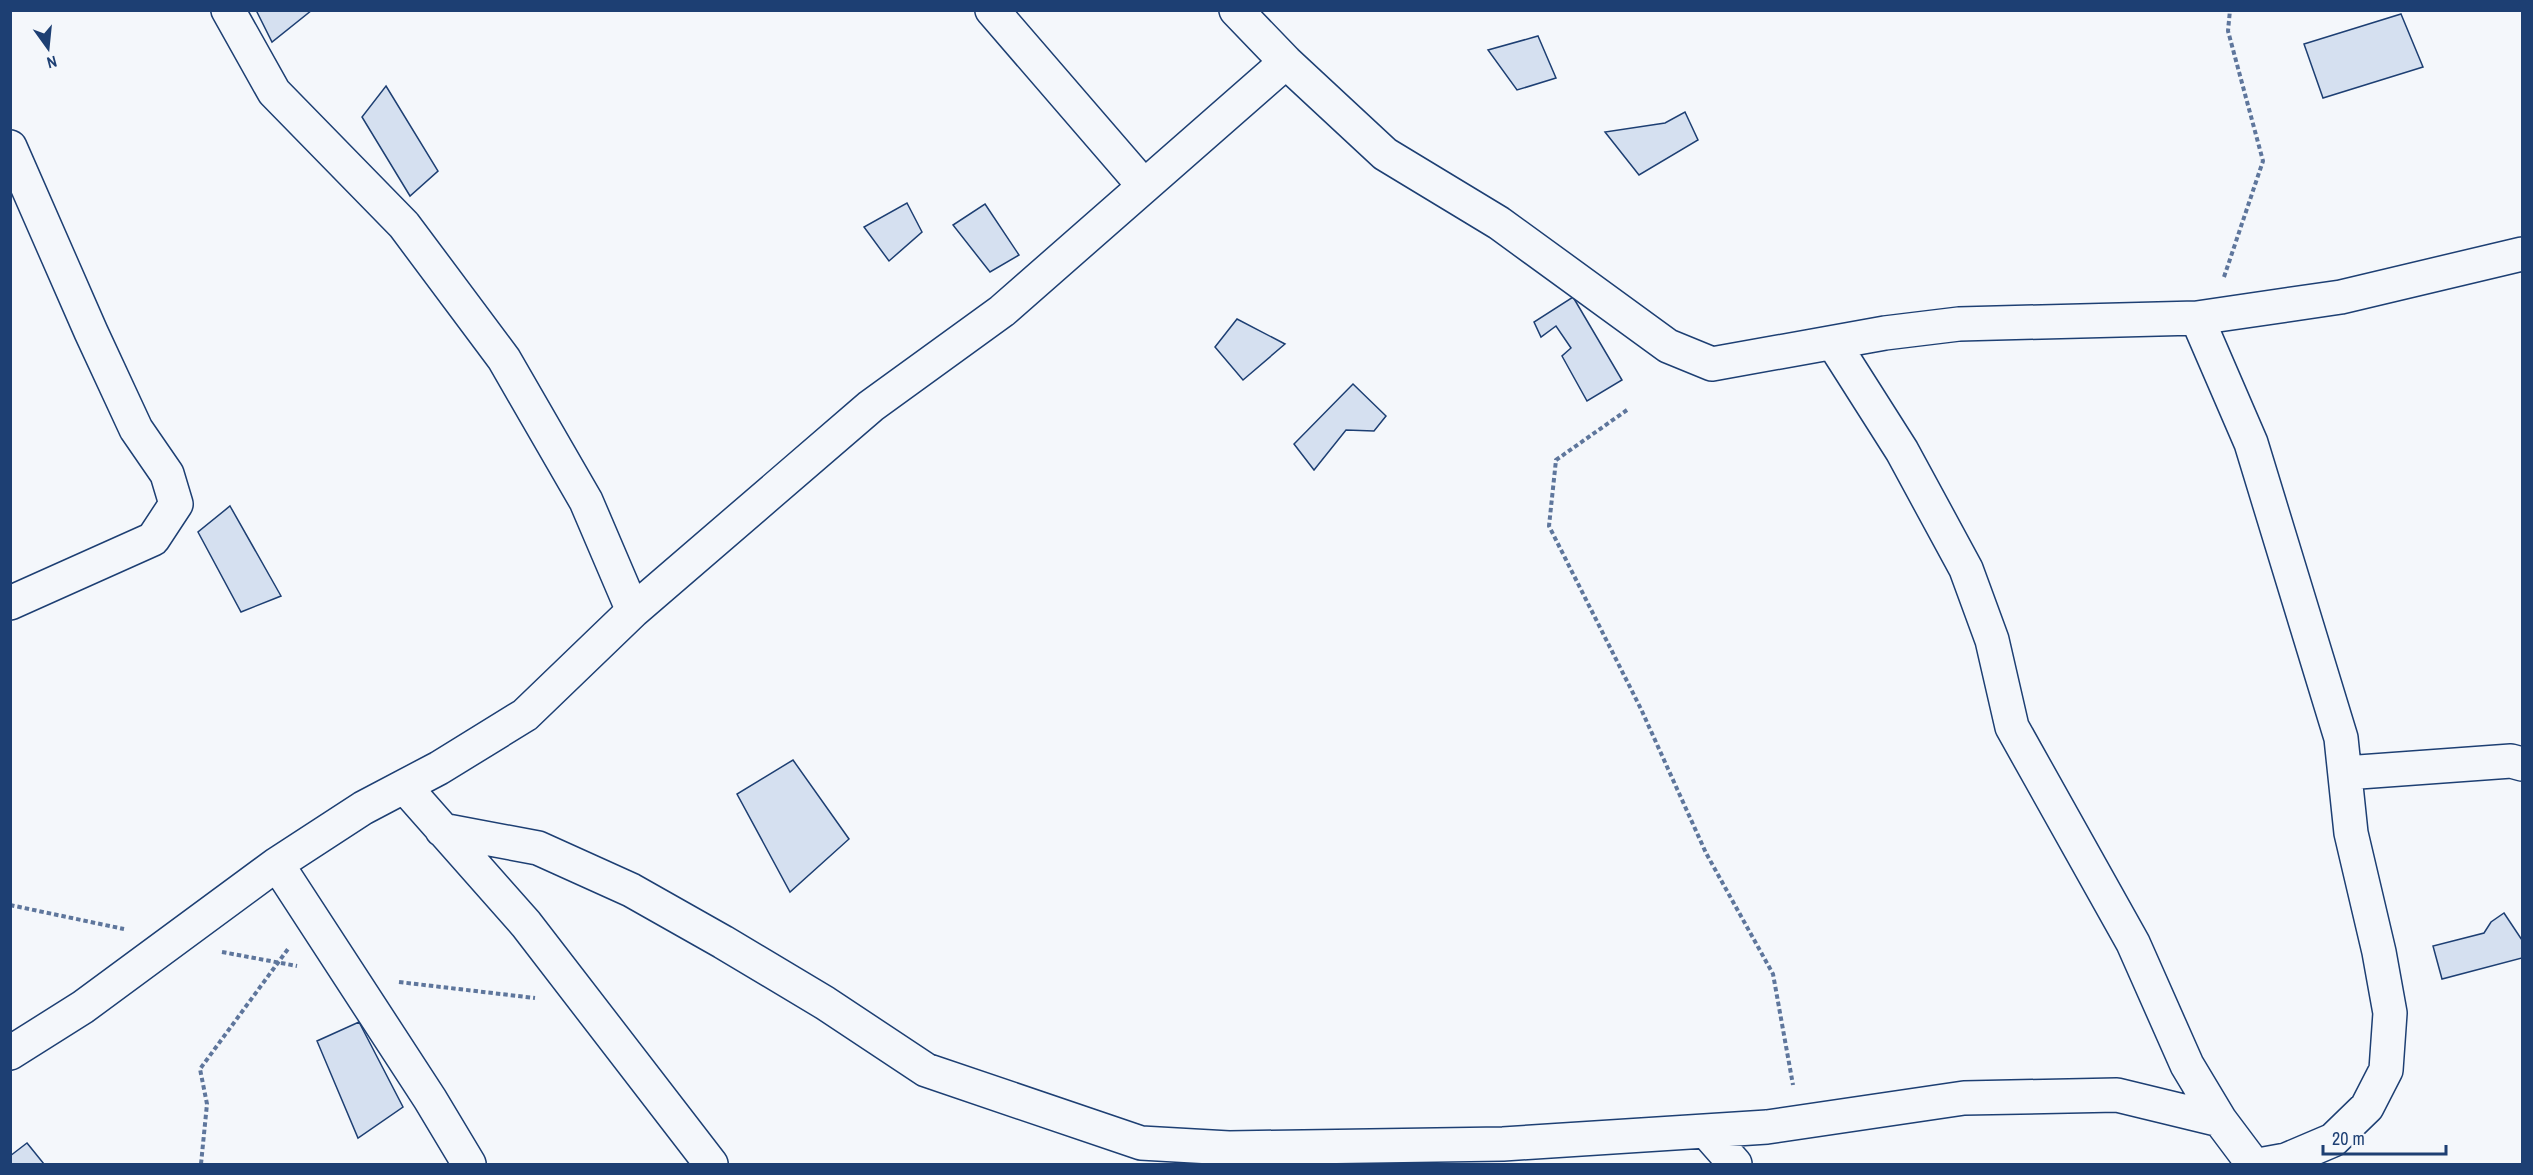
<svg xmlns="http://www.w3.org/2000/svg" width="2533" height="1175" viewBox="0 0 2533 1175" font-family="'Archivo Narrow',sans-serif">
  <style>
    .building { fill: #d5e0f0; stroke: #1d3f73; stroke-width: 1.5 }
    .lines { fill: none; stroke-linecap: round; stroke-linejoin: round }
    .minor-casing { stroke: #1d3f73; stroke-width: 36 }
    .path { stroke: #5e769c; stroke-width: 4; stroke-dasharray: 4.5 3; stroke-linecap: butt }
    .minor { stroke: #f4f7fb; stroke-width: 33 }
  </style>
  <rect width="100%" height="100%" fill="#f4f7fb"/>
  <path class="building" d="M256 10H312L272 42Z
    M2401 14 2423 67 2323 98 2304 44Z
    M1538 36 1556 78 1517 90 1488 50Z
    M386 86 438 171 410 196 362 117Z
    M1685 112 1698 140 1639 175 1605 132 1665 123Z
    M907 203 922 232 889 261 864 227Z
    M985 204 1019 255 990 272 953 225Z
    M1573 297 1622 380 1587 401 1562 356 1571 348 1556 326 1541 337 1534 322Z
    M1237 319 1285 344 1243 380 1215 347Z
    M1353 384 1386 416 1374 431 1346 430 1314 470 1294 444Z
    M230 506 281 596 241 612 198 532Z
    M793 760 849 839 790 892 737 794Z
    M2504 913 2522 940V958L2442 979 2433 946 2484 933 2491 922Z
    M359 1022 403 1107 358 1138 317 1041Z
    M27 1143 44 1164H10V1156Z"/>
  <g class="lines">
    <g class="minor-casing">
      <path id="minor" d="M228 10 274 92 404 225 504 359 586 501 633 611
        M992 10 1144 186
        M1236 10 1286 62 1385 154 1499 223 1668 346 1712 364 1885 333 1959 324 2197 318 2341 297 2522 254
        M10 147 91 332 136 429 167 474 176 504 153 539 10 603
        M2197 318 2251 443 2341 738 2351 833 2379 952 2390 1013 2386 1070 2367 1107 2333 1140 2286 1160 2264 1164
        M1834 344 1902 451 1966 569 1992 640 2012 727 2133 943 2187 1065 2220 1120 2253 1164
        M2345 773 2511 761 2522 764
        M405 787 526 924 711 1164
        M442 830 538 848 631 890 723 942 825 1003 926 1070 1141 1143 1229 1148 1503 1144 1767 1127 1964 1098 2117 1095 2220 1120
        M277 864 430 1099 469 1164
        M10 1053 83 1007 277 864 363 808 439 768 525 715 633 611 871 406 1002 311 1286 62
        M1706 1131 1735 1164"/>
    </g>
    <path class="path" d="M2224 277 2263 161 2228 31 2230 10
      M1627 410 1556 460 1549 526 1641 709 1706 853 1773 974 1793 1085
      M10 905 124 929
      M222 952 297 966
      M399 982 535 998
      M201 1164 207 1104 200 1069 288 949"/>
    <use href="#minor" class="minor"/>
  </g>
  <rect width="2533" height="1175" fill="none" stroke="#1d3f73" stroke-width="24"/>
  <g transform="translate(48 48) rotate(165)" stroke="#f4f7fb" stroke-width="4.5" paint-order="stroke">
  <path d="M0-4.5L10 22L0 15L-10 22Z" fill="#1d3f73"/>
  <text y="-9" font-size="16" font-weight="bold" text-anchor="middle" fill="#1d3f73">N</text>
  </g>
  <path d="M2323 1145v9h123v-9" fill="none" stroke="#1d3f73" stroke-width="3"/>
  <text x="2332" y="1145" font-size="18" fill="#1d3f73" stroke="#f4f7fb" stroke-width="4.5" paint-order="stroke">20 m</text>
</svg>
